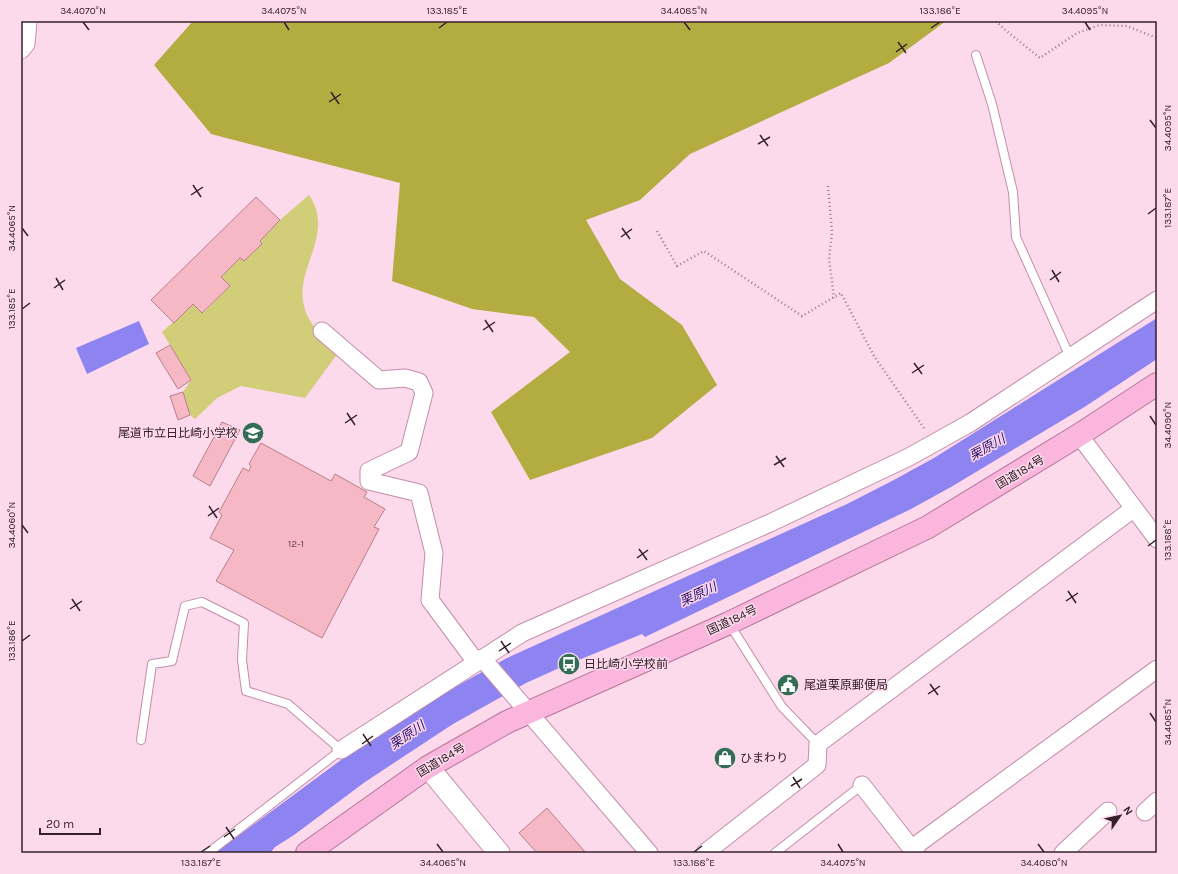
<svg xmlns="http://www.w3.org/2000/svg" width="1178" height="874" viewBox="0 0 1178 874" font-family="Karla,'Noto Sans JP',sans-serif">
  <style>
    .green { fill: #d2cd78 }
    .forest { fill: #b3ac41 }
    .water { fill: #8d83f1 }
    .building { fill: #f6b8c4; stroke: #b97f8b }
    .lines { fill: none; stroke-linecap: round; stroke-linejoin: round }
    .service-casing { stroke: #c28eaa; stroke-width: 10 }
    .minor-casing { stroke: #c28eaa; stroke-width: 19 }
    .tertiary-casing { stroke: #c28eaa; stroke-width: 23 }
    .trunk-casing { stroke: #b47699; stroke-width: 24 }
    .path { stroke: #977c8a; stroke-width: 2.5; stroke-dasharray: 1 3; stroke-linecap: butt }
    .service { stroke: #fff; stroke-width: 8 }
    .minor { stroke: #fff; stroke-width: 17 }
    .tertiary { stroke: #fff; stroke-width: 21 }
    .trunk { stroke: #fab6dc; stroke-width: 22 }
    .ticks { fill: none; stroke: #35202c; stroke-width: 1.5 }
    .labels { text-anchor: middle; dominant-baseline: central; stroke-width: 3; stroke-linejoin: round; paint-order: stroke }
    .number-label { font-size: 10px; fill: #654652 }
    .poi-label { font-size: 12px; fill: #35202c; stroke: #fcdaeb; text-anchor: start }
    .street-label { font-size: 12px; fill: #35202c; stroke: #fcdaeb }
    .water-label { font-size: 13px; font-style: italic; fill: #2b0e71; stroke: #fcdaeb }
    .neatline { fill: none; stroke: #35202c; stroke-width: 1.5 }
    .ticks-label { font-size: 10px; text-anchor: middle; fill: #35202c }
  </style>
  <rect width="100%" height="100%" fill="#fcdaeb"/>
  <path class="green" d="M309 195C336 234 294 268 304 306 308 324 325 340 338 353L305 398 241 386 217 398 195 419 190 415 183 392 191 380 162 332 193 304 203 313 230 286 221 277 240 258 244 261 262 244 260 241 280 220Z"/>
  <path class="forest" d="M193 21H946L889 63 690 154 640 200 586 220 620 279 682 325 717 385 652 438 530 480 491 412 570 352 534 317 472 309 392 281 400 183 211 134 154 65Z"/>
  <path class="water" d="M1157 318V359L1086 406 951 487 911 509 645 637 642 634 557 669 526 683 453 724 365 782 294 835 275 847 270 853H215L349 754 439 696 507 658 847 504 892 481 934 458Z
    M139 321 149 344 87 374 76 348Z"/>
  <path class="building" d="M256 197 280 220 260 241 262 244 244 261 240 258 221 277 230 286 202 313 193 304 174 323 151 300Z
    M170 345 191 380 178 389 156 353Z
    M183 392 190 415 178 420 170 396Z
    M222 422 240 430 210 486 193 476Z
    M261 443 331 481 335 474 367 492 364 497 385 509 374 527 379 529 322 638 216 581 234 550 210 538 222 515 219 512 243 468 249 471 251 466 249 464Z
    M547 808 586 853H537L519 833Z"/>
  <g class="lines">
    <g class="service-casing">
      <path id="service" d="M976 55 992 104 1013 192 1016 237 1070 357
        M730 625 782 707 818 744
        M141 740 152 664 172 661 185 606 202 602 244 623 242 660 246 691 288 704 341 750 208 853
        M775 853 862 785"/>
    </g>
    <g class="minor-casing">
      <path id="minor" d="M21 50 26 44 28 21
        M322 331 379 380 405 378 419 382 424 393 409 452 369 471V481L419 493 434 553 430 600 476 662
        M1079 435 1157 539
        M482 658 649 853
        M341 750 522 633 770 523 909 457 970 423 1157 300
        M862 785 915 853
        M1145 812 1157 801
        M705 853 817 765 818 744 1133 509
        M913 853 919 843 1157 669
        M1063 853 1108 811"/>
    </g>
    <g class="tertiary-casing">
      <path id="tertiary" d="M428 767 499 853"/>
    </g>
    <g class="trunk-casing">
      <path id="trunk" d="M307 853 428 767 507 722 729 623 928 527 1079 435 1157 384"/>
    </g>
    <path class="path" d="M996 21 1004 29 1040 58 1077 33 1100 25 1127 26 1157 38
      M828 186 832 232 829 259 834 298
      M657 231 677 266 704 251 802 316 841 293 874 356 924 428"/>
    <use href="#service" class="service"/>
    <use href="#minor" class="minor"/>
    <use href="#tertiary" class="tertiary"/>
    <use href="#trunk" class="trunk"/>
  </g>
  <path class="ticks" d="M83 22 89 30M284 22 289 30M684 22 690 30M1085 22 1090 30M439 28 447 22M931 28 940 22M898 42 906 53M896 52 907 44M331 92 339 104M329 102 341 94M1150 120 1156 128M760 135 768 146M758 144 770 137M193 185 201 197M191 195 203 187M1148 214 1156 208M22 228 28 236M622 228 630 239M621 237 632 229M1052 270 1059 282M56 278 63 290M1050 280 1061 272M54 288 65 280M22 309 30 303M485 320 493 332M483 330 495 322M914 363 922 374M912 373 924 365M347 413 355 425M1150 416 1156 425M345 423 357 415M776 456 784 467M774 465 786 458M209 506 217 518M208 516 219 508M22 525 28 533M1148 546 1156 540M639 549 647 560M637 558 648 550M1068 591 1076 603M72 599 80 611M1066 601 1078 593M70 609 82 601M22 641 30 635M501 641 509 653M499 651 511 643M930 684 938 695M928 694 940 686M1150 713 1156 722M363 734 371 746M362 744 373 736M793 777 800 788M791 786 802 779M226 827 234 839M224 837 235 829M437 844 443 852M838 844 843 852M1038 844 1044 852M201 852 210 846M694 852 702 846"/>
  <defs>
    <g id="school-disc" transform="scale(1.15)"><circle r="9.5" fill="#336d56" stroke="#fcdaeb"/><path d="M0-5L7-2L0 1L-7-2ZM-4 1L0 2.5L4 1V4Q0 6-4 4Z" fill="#fff"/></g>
    <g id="bus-disc" transform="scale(1.15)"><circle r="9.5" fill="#336d56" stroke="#fcdaeb"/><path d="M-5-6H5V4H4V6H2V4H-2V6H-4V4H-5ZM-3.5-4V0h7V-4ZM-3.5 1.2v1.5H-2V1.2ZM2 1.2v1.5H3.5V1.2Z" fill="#fff"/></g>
    <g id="civic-disc" transform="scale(1.15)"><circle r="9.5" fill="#336d56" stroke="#fcdaeb"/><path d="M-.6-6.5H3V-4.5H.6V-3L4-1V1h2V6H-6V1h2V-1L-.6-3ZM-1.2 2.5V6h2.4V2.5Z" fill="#fff"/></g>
    <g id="shop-disc" transform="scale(1.15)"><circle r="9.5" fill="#336d56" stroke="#fcdaeb"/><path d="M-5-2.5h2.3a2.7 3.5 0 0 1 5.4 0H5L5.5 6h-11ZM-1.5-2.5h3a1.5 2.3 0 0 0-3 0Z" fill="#fff"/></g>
  </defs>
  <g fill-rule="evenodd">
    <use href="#school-disc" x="253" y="433"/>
    <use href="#bus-disc" x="569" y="664"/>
    <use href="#civic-disc" x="788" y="685"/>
    <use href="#shop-disc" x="725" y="758"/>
  </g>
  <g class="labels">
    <g class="number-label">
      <text x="296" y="544">12-1</text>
    </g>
    <g class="poi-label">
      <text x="238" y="433" text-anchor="end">尾道市立日比崎小学校</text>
      <text x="584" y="664">日比崎小学校前</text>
      <text x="804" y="685">尾道栗原郵便局</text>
      <text x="740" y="758">ひまわり</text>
    </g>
    <g class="street-label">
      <text transform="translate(1020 472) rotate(-31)">国道184号</text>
      <text transform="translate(732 620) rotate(-25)">国道184号</text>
      <text transform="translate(441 760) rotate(-31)">国道184号</text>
    </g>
    <g class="water-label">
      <text transform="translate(987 447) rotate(-29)">栗原川</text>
      <text transform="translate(698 594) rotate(-25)">栗原川</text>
      <text transform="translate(407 735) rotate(-34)">栗原川</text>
    </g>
  </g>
  <rect width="1178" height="874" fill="none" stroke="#fcdaeb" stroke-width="44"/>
  <g transform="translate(1120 816) rotate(56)" stroke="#fcdaeb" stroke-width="3" paint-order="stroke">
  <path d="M0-3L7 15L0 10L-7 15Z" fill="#35202c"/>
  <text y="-6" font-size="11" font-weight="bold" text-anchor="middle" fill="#35202c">N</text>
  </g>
  <path d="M40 828v6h60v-6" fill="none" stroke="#35202c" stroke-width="2"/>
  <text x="46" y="828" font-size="12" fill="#35202c" stroke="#fcdaeb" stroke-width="3" paint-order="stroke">20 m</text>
  <rect x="22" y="22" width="1134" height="830" class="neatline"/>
  <g class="ticks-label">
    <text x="83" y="14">34.4070°N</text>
    <text x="284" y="14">34.4075°N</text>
    <text x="447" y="14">133.185°E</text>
    <text x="684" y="14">34.4085°N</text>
    <text x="940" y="14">133.186°E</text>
    <text x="1085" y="14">34.4095°N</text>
    <text transform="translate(1167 128) rotate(-90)" y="4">34.4095°N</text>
    <text transform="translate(1167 208) rotate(-90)" y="4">133.187°E</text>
    <text transform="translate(11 228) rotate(-90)" y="4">34.4065°N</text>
    <text transform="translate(11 309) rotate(-90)" y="4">133.185°E</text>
    <text transform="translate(1167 425) rotate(-90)" y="4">34.4090°N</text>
    <text transform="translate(11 525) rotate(-90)" y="4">34.4060°N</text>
    <text transform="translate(1167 540) rotate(-90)" y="4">133.188°E</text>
    <text transform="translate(11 641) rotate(-90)" y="4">133.186°E</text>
    <text transform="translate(1167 722) rotate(-90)" y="4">34.4085°N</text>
    <text x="201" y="866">133.187°E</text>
    <text x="443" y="866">34.4065°N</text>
    <text x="694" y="866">133.188°E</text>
    <text x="843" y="866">34.4075°N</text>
    <text x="1044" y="866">34.4080°N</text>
  </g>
</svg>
